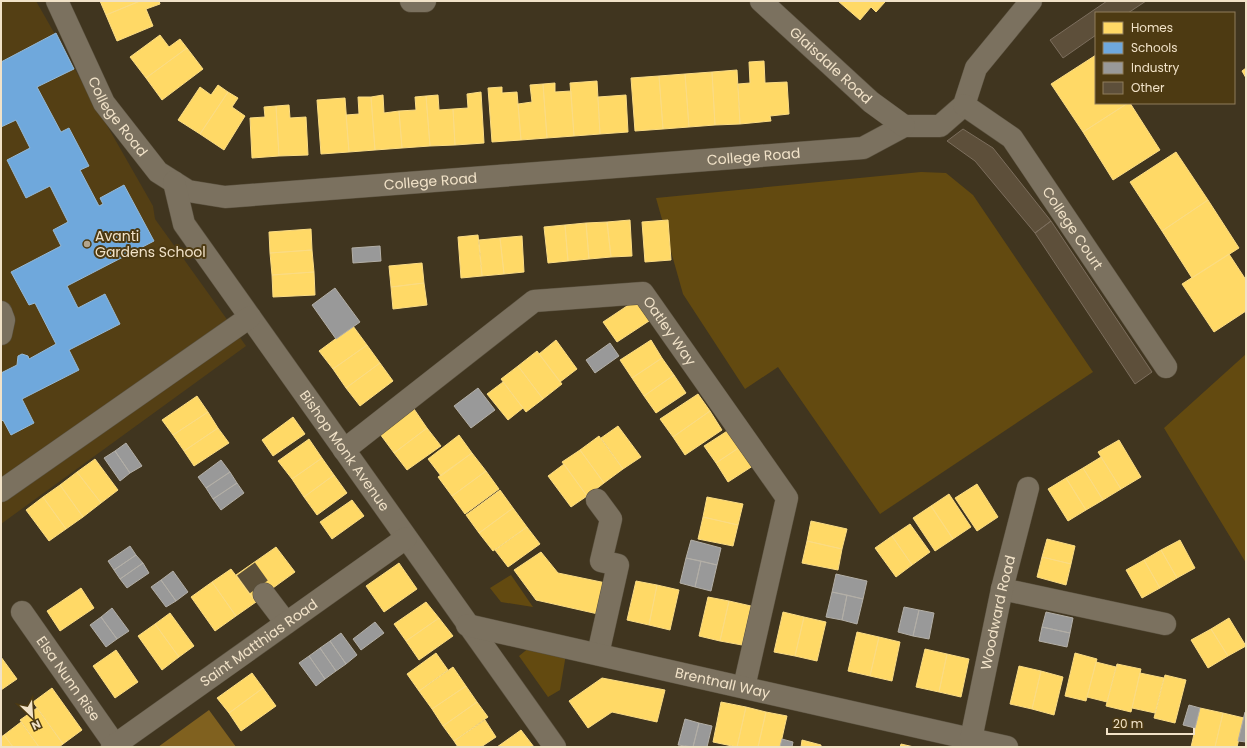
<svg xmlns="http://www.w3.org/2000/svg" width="1247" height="748" viewBox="0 0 1247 748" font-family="Poppins,sans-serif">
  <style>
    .built { fill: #543f14 }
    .green { fill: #634a10 }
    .forest { fill: #80611f }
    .homes { fill: #ffd966; stroke: #fbdc83 }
    .schools { fill: #6fa8dc; stroke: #96b9d6 }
    .industry { fill: #999; stroke: #b3afa7 }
    .building { fill: #5d4f3a; stroke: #7c6e5d }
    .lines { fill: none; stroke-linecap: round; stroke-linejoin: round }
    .minor-tunnel { stroke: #5b4f38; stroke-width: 22; stroke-dasharray: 22 11; stroke-linecap: butt }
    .minor-casing { stroke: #5a513f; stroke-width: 23 }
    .minor { stroke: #7b715f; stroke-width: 22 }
    .poi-dot { fill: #b3a58d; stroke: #4d3a12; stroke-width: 1.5 }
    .labels { text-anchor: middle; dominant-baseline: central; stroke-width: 4; stroke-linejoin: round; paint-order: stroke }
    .street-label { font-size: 14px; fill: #f1e2c8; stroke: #4d3a12 }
    .poi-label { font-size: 14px; fill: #f1e2c8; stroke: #4d3a12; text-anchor: start }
  </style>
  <rect width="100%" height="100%" fill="#40351f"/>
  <path class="built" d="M3 1H36L153 206 155 219 246 346 1 524V2Z"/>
  <path class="green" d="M921 172 946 173 973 195 1093 372 880 514 778 367 745 389 683 294 656 198Z
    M1246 354V563L1164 428Z
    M511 575 533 607 501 602 490 588Z
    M530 647 566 654 560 690 548 697 519 656Z"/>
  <path class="forest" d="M209 710 236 747H158Z"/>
  <path class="homes" d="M100 1H140L106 15Z
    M140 1H159L160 4 146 9 153 26 117 41 106 15Z
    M838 1H883L885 2 876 12 871 7 860 20Z
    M160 35 169 47 180 39 187 48 146 78 130 57Z
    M187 48 203 69 162 100 146 78Z
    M1096 55V103H1128L1083 132 1051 84Z
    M764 61 765 83 787 82 789 114 770 116 771 121 740 124 738 84 750 83 749 62Z
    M1246 68V78L1242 71Z
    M737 70 740 124 715 125 712 72Z
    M712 72 715 125 689 127 685 74Z
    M685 74 689 127 663 129 659 76Z
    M659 76 663 129 635 131 631 78Z
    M597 81 600 134 574 136 570 83Z
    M555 83V92L571 91 574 136 547 138 543 84Z
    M543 84 547 138 521 140 518 104 532 102 530 85Z
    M218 85 228 92 200 134 178 120 200 87 211 95Z
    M502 87V93L517 92 521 140 492 142 488 88Z
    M228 92 238 98 232 107 245 116 224 150 200 134Z
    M481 92 484 143 455 145 453 109 468 108 467 94Z
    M383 95 384 113 399 111 402 148 375 150 371 97Z
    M438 95 439 110 453 109 455 145 430 146 426 96Z
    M626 95 628 132 600 134 598 97Z
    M426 96 430 146 402 148 399 111 416 110 415 97Z
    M358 97H371L375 150 349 152 346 115 359 114Z
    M345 98 349 152 321 154 317 100Z
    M1128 103H1130L1160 150 1113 180 1083 132Z
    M289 105 290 118 306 117 308 155 279 156 276 106Z
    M276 106 279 156 252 158 250 118 265 117 264 107Z
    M1176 152 1208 200 1162 231 1130 182Z
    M1208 200 1239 248 1192 278 1162 231Z
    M630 220 632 256 611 257 607 222Z
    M668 220 671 260 645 262 642 222Z
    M607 222 611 257 589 259 586 223Z
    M586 223 589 259 568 261 565 225Z
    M565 225 568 261 548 263 544 227Z
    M311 229 312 250 270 253 269 232Z
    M478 235 482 276 461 278 458 237Z
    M522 236 524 272 504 274 500 238Z
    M500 238 504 274 482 276 479 240Z
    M312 250 314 272 272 275 270 253Z
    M1229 254 1246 280V311L1214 332 1182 284Z
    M422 263 424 283 391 287 389 266Z
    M314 272 315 295 273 297 272 275Z
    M424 283 427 305 393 309 391 287Z
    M636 300 649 321 617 342 603 322Z
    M353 326 367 345 333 369 319 351Z
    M556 340 577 369 560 382 539 354Z
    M651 340 662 358 632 378 620 360Z
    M367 345 380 363 346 388 333 369Z
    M537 351 562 384 543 399 518 366Z
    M662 358 674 375 644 396 632 378Z
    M380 363 393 381 360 406 346 388Z
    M518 366 543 399 526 412 501 379Z
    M674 375 686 393 656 413 644 396Z
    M503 382 523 408 508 420 487 394Z
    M698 394 710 411 673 437 660 419Z
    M197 396 208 412 173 435 162 420Z
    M414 409 427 428 394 453 380 434Z
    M710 411 722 430 685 455 673 437Z
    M208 412 218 428 184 451 173 435Z
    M293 417 305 434 273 456 262 440Z
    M618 426 641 457 623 469 601 438Z
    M735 426 746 443 716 463 704 446Z
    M218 428 229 443 194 466 184 451Z
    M427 428 441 446 407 470 394 453Z
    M459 435 472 453 441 476 428 459Z
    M599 436 623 469 604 483 580 450Z
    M309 439 322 458 292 479 278 461Z
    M1119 440 1141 477 1121 489 1098 452Z
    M746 443 759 462 728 482 716 463Z
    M580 450 604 483 587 496 562 462Z
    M472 453 486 471 452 496 438 477Z
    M1101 457 1121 489 1103 500 1083 468Z
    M322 458 334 475 304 497 292 479Z
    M95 459 118 490 101 503 77 472Z
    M564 464 587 496 571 507 548 476Z
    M1083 468 1103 500 1086 510 1066 478Z
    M486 471 499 489 465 514 452 496Z
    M77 472 101 503 83 517 60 485Z
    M334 475 347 493 317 515 304 497Z
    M1066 478 1086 510 1068 521 1048 489Z
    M977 484 998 517 977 531 955 498Z
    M60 485 83 517 66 529 43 497Z
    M500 490 513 508 479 533 466 515Z
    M949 494 971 527 953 539 931 506Z
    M43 497 66 529 49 541 26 510Z
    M707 497 743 504 738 525 703 517Z
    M352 500 364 516 332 539 320 522Z
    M931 506 953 539 935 551 913 518Z
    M513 508 527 527 493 551 479 533Z
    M703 517 738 525 733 546 698 539Z
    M811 521 847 529 842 549 807 541Z
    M910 524 930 552 912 565 892 536Z
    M527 527 540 544 508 567 495 550Z
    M892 536 912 565 896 577 875 548Z
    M1047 539 1075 546 1071 564 1042 557Z
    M1180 540 1195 568 1177 578 1161 550Z
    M807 541 842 549 838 570 802 563Z
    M276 547 295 572 255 601 236 575Z
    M1161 550 1177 578 1160 588 1144 560Z
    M541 552 558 573 606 583 598 614 536 600 514 570Z
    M1042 557 1071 564 1066 585 1037 577Z
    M1144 560 1160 588 1142 598 1126 570Z
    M399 563 417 589 384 612 366 586Z
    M231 569 256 602 236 616 212 582Z
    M636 581 657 585 649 625 627 620Z
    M212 582 236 616 215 631 191 597Z
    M657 585 679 590 670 630 649 625Z
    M81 588 94 608 60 631 47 611Z
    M708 597 729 601 720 641 699 636Z
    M729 601 751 606 742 645 720 641Z
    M426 602 439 618 406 641 394 624Z
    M783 612 804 617 795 656 774 652Z
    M170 613 194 646 179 657 155 624Z
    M804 617 826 622 817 661 795 656Z
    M439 618 453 636 419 660 406 641Z
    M1229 618 1246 646 1228 656 1211 629Z
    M155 624 179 657 162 670 138 636Z
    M1211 629 1228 656 1208 668 1191 640Z
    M857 632 879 637 870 676 848 671Z
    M879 637 900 642 892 681 870 676Z
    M925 649 947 654 939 692 916 687Z
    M116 650 138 682 115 698 93 666Z
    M436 653 448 670 419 691 407 674Z
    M1075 653 1097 659 1086 701 1065 696Z
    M947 654 969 659 961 697 939 692Z
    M1 657 17 679 1 690Z
    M1096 662 1116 667 1107 702 1087 697Z
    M1117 664 1141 669 1131 712 1106 706Z
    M1019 666 1041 671 1032 709 1010 704Z
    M453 667 466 686 432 709 419 691Z
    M1041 671 1063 677 1054 715 1032 709Z
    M252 673 263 688 229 713 217 698Z
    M1140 673 1164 678 1155 713 1132 708Z
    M1165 675 1186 680 1175 723 1154 718Z
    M602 678 665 690 657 722 612 712 588 728 569 701Z
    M466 686 477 702 443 726 432 709Z
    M52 688 82 730 63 744 33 702Z
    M263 688 276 706 241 731 229 713Z
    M477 702 488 717 454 741 443 726Z
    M721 702 746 707 737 747 713 742Z
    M746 707 766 712 758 747H737Z
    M37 708 63 744 59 747H39L20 720Z
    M1200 708 1223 713 1215 747H1191Z
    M766 712 787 716 780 747H758Z
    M1223 713 1244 718 1237 747H1215Z
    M485 720 496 737 481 747H458L454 741Z
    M21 722 39 747H13L4 735Z
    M521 730 534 747H497Z
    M4 735 13 747H1V737Z
    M802 740 821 745V747H801Z
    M901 744 914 747H900Z"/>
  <path class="schools" d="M56 33 74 69 37 87 61 132 69 128 89 166 80 170 99 206 103 204 100 198 124 185 154 241 67 286 78 308 105 294 120 324 69 350 79 370 22 399 34 423 11 435 3 420 1 422V373L17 365 18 356 22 354 28 356 29 359 56 344 35 303 29 305 11 272 61 246 53 230 68 222 50 186 26 198 7 160 30 148 16 120 1 127V62Z"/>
  <path class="industry" d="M380 246 381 261 353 263 352 248Z
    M335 288 360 322 336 339 312 305Z
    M610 343 619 356 595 373 586 360Z
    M478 388 495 410 471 428 454 406Z
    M126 443 142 466 130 473 115 451Z
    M115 451 130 473 120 481 104 458Z
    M221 460 230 472 206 488 198 477Z
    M230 472 237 483 213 499 206 488Z
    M237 483 244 493 221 510 213 499Z
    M691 540 721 548 717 565 686 558Z
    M130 546 136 555 114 570 108 561Z
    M136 555 143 563 120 579 114 570Z
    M686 558 701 561 695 587 680 583Z
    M701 561 717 565 711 591 695 587Z
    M143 563 149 573 127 588 120 579Z
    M173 571 188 592 176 601 161 580Z
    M836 574 867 581 863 599 832 592Z
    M161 580 176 601 166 607 151 587Z
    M832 592 847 595 842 620 826 617Z
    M847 595 863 599 857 624 842 620Z
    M904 607 919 610 913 636 898 632Z
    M112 608 129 631 117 639 101 617Z
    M919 610 934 613 929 639 913 636Z
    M1046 612 1073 618 1070 633 1042 627Z
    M101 617 117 639 106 647 90 625Z
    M375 622 384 633 361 650 353 639Z
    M1042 627 1070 633 1067 647 1039 641Z
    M341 633 357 655 346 664 330 641Z
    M330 641 346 664 336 671 320 648Z
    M320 648 336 671 325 679 309 656Z
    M309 656 325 679 316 686 299 663Z
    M1189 705 1200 708 1195 728 1183 725Z
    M1245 712 1246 713V742L1238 741Z
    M685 719 699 723 693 747 678 745Z
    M699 723 712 726 707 747H693Z
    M782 739 793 742 792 747H780Z"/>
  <path class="building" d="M1107 1H1146L1128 13H1096V35L1063 58 1050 40Z
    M963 129 993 148 1051 221 1035 233 975 161 947 141Z
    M1051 221 1152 372 1135 384 1035 233Z"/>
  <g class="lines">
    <path class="minor-tunnel" d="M246 569 264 594"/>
    <g class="minor-casing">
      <g id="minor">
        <path id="s1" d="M57 1 104 103 158 172 188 191 225 197 863 148 904 126H940L964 105 976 68 1031 1"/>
        <path d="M411 1H425"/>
        <path id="s2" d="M761 1 871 102 904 126"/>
        <path id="s3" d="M964 105 1012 138 1166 367"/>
        <path id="s4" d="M174 182 184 224 555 747"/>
        <path d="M1 312 4 320 1 334"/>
        <path id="s5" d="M344 450 534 301 643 293 787 498 744 687"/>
        <path d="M1 491 250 317"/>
        <path d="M597 500 611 519 601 561 618 565 598 654"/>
        <path d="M1002 589 1165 624"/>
        <path d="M264 594 286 623"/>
        <path id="s6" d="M22 612 115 745"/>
        <path id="s7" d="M467 625 971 739 969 747"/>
        <path id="s8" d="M112 747 406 538"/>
        <path id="s9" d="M1007 747 971 739 1002 589 1028 488"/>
      </g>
    </g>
    <use href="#minor" class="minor"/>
  </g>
  <circle class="poi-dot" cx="87" cy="244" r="4"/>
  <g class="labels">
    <g class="street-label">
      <text stroke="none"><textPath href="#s2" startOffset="95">Glaisdale Road</textPath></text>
      <text stroke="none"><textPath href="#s1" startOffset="131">College Road</textPath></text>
      <text stroke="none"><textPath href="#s1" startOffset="803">College Road</textPath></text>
      <text stroke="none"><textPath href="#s1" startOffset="479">College Road</textPath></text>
      <text stroke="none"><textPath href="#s3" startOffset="167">College Court</textPath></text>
      <text stroke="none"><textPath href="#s5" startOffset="397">Oatley Way</textPath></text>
      <text stroke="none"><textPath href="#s4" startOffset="321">Bishop Monk Avenue</textPath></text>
      <text stroke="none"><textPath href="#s9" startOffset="166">Woodward Road</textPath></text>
      <text stroke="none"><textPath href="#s8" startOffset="180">Saint Matthias Road</textPath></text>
      <text stroke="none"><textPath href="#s6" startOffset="81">Elsa Nunn Rise</textPath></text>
      <text stroke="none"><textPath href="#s7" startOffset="262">Brentnall Way</textPath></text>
    </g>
    <g class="poi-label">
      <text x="95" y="236">Avanti<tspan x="95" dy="16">Gardens School</tspan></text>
    </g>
  </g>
  <rect width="1247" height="748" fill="none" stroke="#f1e2c8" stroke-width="4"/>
  <rect x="1095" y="12" width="140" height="92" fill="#4d3a12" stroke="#8f7d5b"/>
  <rect x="1103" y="22" width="20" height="12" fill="#ffd966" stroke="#8f7d5b"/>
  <text x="1131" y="32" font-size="12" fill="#f1e2c8">Homes</text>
  <rect x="1103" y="42" width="20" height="12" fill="#6fa8dc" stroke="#8f7d5b"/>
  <text x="1131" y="52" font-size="12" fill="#f1e2c8">Schools</text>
  <rect x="1103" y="62" width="20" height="12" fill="#999999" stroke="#8f7d5b"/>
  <text x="1131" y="72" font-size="12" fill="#f1e2c8">Industry</text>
  <rect x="1103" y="82" width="20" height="12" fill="#5d4f3a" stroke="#8f7d5b"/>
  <text x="1131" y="92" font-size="12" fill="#f1e2c8">Other</text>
  <g transform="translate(32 716) rotate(155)" stroke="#4d3a12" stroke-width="3" paint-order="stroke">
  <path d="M0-3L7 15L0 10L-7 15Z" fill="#f1e2c8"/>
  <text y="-6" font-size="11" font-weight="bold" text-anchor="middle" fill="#f1e2c8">N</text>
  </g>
  <path d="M1107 728v6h87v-6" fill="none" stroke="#f1e2c8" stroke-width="2"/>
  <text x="1113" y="728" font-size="12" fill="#f1e2c8" stroke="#4d3a12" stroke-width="3" paint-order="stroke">20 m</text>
</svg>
